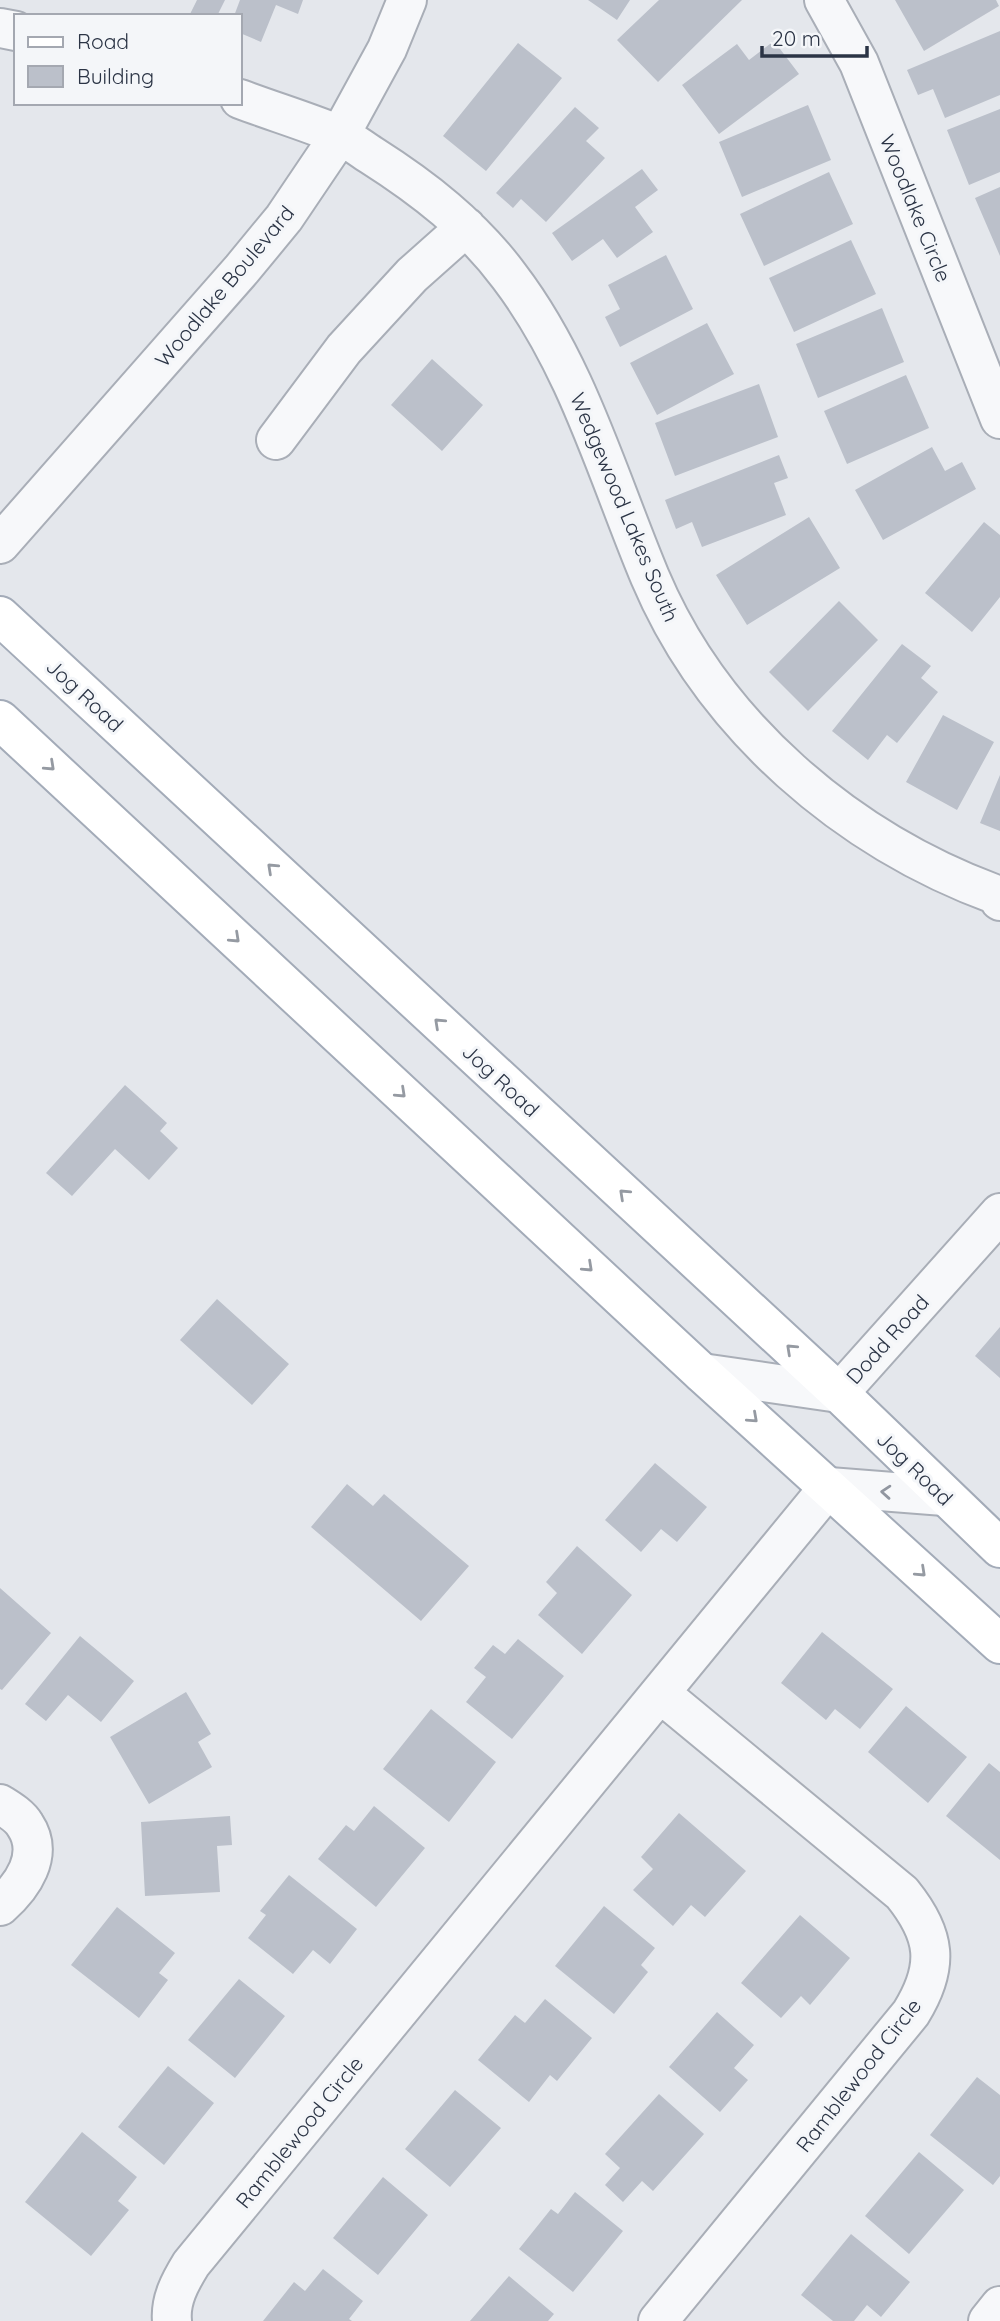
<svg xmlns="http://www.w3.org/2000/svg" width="1000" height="2321" viewBox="0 0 1000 2321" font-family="Quicksand,sans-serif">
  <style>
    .building { fill: #bbc0ca }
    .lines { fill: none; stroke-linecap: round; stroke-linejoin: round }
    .minor-casing { stroke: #a9aeb7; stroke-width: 42 }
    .major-casing { stroke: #a3abb8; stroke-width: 42 }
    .minor { stroke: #f7f8fa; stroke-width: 38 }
    .major { stroke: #fff; stroke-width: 38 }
    .oneway { stroke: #959aa2 }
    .oneway2 { stroke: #9196a0 }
    .labels { text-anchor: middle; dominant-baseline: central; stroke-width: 6; stroke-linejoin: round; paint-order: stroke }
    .street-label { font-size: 21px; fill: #2b3445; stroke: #f4f6f9 }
  </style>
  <rect width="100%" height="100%" fill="#e4e7ec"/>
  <path class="building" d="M197 0H225L217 16H192L190 14Z
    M240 0H303L298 14 276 5 261 42 240 33V16H234Z
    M588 0H630L617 20Z
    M659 0H742L658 82 617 40Z
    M895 0H996L999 6 924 51Z
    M1000 31V95L945 118 933 89 918 95 907 70Z
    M774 41 799 74 719 134 682 85 737 44 749 60Z
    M518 43 562 78 486 171 443 136Z
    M808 105 831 160 742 197 719 142Z
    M575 107 599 128 586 141 605 158 546 222 521 199 513 208 496 193Z
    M1000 109V172L969 185 947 130Z
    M642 169 658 190 635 207 653 232 617 258 603 239 572 261 552 233Z
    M829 172 853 224 764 266 740 214Z
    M1000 187V256L975 198Z
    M851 240 876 294 794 332 769 278Z
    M666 255 693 309 620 347 605 317 620 309 608 285Z
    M882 308 904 362 818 398 796 344Z
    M707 323 734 374 657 415 630 363Z
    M432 359 483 405 442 451 391 405Z
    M906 375 929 428 847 464 824 411Z
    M759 384 778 437 675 476 655 423Z
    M932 447 945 471 962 462 976 489 883 540 855 490Z
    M779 455 788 478 774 483 786 515 702 547 692 522 676 529 665 500Z
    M809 517 840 568 747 625 716 575Z
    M984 522 1000 535V597L972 632 925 593Z
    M839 601 878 640 808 711 769 672Z
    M902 644 931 666 921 678 938 692 897 743 887 735 868 760 832 731Z
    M943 715 994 742 957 810 906 782Z
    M1000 775V831L980 823Z
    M125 1085 167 1123 160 1131 178 1148 149 1180 115 1149 72 1196 46 1173Z
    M217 1299 289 1364 252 1405 180 1340Z
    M1000 1327V1378L975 1356Z
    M655 1463 707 1507 677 1542 661 1529 641 1552 605 1520Z
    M347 1484 373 1506 384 1494 469 1566 421 1621 311 1527Z
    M577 1546 632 1595 582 1654 538 1615 557 1593 546 1582Z
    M0 1588 51 1633 2 1690 0 1689Z
    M822 1632 893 1689 860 1729 835 1709 826 1720 781 1683Z
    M80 1636 134 1681 101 1722 68 1695 46 1721 25 1704Z
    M518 1639 564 1676 512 1739 466 1702 486 1677 474 1668 493 1645 505 1654Z
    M186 1692 211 1734 198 1742 212 1767 149 1804 110 1737Z
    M906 1706 967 1757 928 1803 868 1752Z
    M431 1709 496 1762 449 1822 383 1769Z
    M989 1763 1000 1772V1860L946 1816Z
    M374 1806 425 1848 376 1907 318 1859 346 1825 354 1831Z
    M679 1813 746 1871 705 1917 691 1905 673 1926 633 1890 653 1869 641 1857Z
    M230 1816 232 1845 217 1846 220 1892 145 1896 141 1822Z
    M289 1875 357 1929 330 1964 313 1950 293 1974 248 1938 266 1915 260 1911Z
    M604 1906 655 1948 641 1965 648 1972 614 2014 555 1966Z
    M117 1907 175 1953 159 1973 168 1980 139 2018 71 1965Z
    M800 1915 850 1958 810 2005 801 1996 781 2018 741 1983Z
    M239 1979 285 2016 235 2078 188 2040Z
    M545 1999 592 2038 557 2081 550 2075 529 2102 478 2060 515 2015 525 2023Z
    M717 2012 754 2045 734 2068 748 2080 720 2112 669 2067Z
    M168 2066 214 2103 164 2165 118 2127Z
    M977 2077 1000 2095V2176L993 2185 930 2135Z
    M455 2090 501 2128 450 2187 405 2149Z
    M659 2094 704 2134 653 2191 642 2181 623 2202 605 2185 620 2168 605 2154Z
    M82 2132 137 2177 118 2201 129 2210 91 2256 25 2202Z
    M919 2152 964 2190 909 2254 865 2216Z
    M383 2177 428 2215 378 2275 333 2238Z
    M575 2192 623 2231 573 2292 519 2249 551 2209 558 2214Z
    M851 2234 910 2282 881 2317 867 2305 854 2321H833L801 2295Z
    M323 2269 363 2301 349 2319 352 2321H263L294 2282 305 2291Z
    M509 2276 554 2314 548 2321H470Z"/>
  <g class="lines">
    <g class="minor-casing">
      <path id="minor" d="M824 0 859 63 1000 419
        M0 28 16 31
        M240 99C272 111 305 121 337 134 349 139 360 148 371 155 423 188 472 226 509 276 577 365 607 474 650 577 713 726 847 840 997 895L1000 901
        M276 440 344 349 412 275 466 227
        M0 544 242 269 284 218 340 135 387 49 407 0
        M702 1373 839 1393 1000 1213
        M0 1804C8 1809 20 1816 25 1825 45 1855 22 1887 0 1906
        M172 2321C170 2300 180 2282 191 2264L829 1487 944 1496
        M658 2321 911 2013C940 1966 936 1935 902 1893L660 1693
        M988 2321 1000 2306"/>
    </g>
    <g class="major-casing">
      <path id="major" d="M0 616 839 1393 1000 1548
        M0 720 702 1373 1000 1644"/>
    </g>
    <use href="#minor" class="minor"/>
    <use href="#major" class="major"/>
  </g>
  <defs><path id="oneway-chevron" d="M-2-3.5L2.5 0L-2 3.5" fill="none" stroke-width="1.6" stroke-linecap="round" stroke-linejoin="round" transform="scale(1.75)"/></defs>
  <g class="oneway">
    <use href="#oneway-chevron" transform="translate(50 766) rotate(43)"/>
    <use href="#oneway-chevron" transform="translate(272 868) rotate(-137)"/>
    <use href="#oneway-chevron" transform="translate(235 938) rotate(43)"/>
    <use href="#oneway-chevron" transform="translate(439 1023) rotate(-137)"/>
    <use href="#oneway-chevron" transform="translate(401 1093) rotate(43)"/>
    <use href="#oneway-chevron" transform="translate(624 1194) rotate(-137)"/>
    <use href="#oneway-chevron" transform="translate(588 1267) rotate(43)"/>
    <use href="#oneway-chevron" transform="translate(791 1349) rotate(-137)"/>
    <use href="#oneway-chevron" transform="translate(753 1418) rotate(42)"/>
    <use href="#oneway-chevron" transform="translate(921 1572) rotate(43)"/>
  </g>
  <use class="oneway2" href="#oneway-chevron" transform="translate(886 1492) rotate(-176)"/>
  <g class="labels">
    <g class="street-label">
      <text transform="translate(916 208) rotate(68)">Woodlake Circle</text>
      <text transform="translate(224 286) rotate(-50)">Woodlake Boulevard</text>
      <text transform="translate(625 507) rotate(67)">Wedgewood Lakes South</text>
      <text transform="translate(85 695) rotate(43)">Jog Road</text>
      <text transform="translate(501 1080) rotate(43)">Jog Road</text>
      <text transform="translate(887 1339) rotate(-48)">Dodd Road</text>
      <text transform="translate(915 1468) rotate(44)">Jog Road</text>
      <text transform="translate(858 2075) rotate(-52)">Ramblewood Circle</text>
      <text transform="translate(299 2132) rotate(-51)">Ramblewood Circle</text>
    </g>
  </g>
  <rect x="14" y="14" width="228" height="91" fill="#f4f6f9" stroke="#a4a8b1" stroke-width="2"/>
  <rect x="28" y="37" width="35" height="10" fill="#ffffff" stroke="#a4a8b1" stroke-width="2"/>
  <text x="77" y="49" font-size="21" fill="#2b3445">Road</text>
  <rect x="28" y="66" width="35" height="21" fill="#bbc0ca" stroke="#a4a8b1" stroke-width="2"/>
  <text x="77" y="84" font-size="21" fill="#2b3445">Building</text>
  <path d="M762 46v10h105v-10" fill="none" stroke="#2b3445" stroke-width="3.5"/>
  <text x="772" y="46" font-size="21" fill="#2b3445" stroke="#f4f6f9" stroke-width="5" paint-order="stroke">20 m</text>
</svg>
